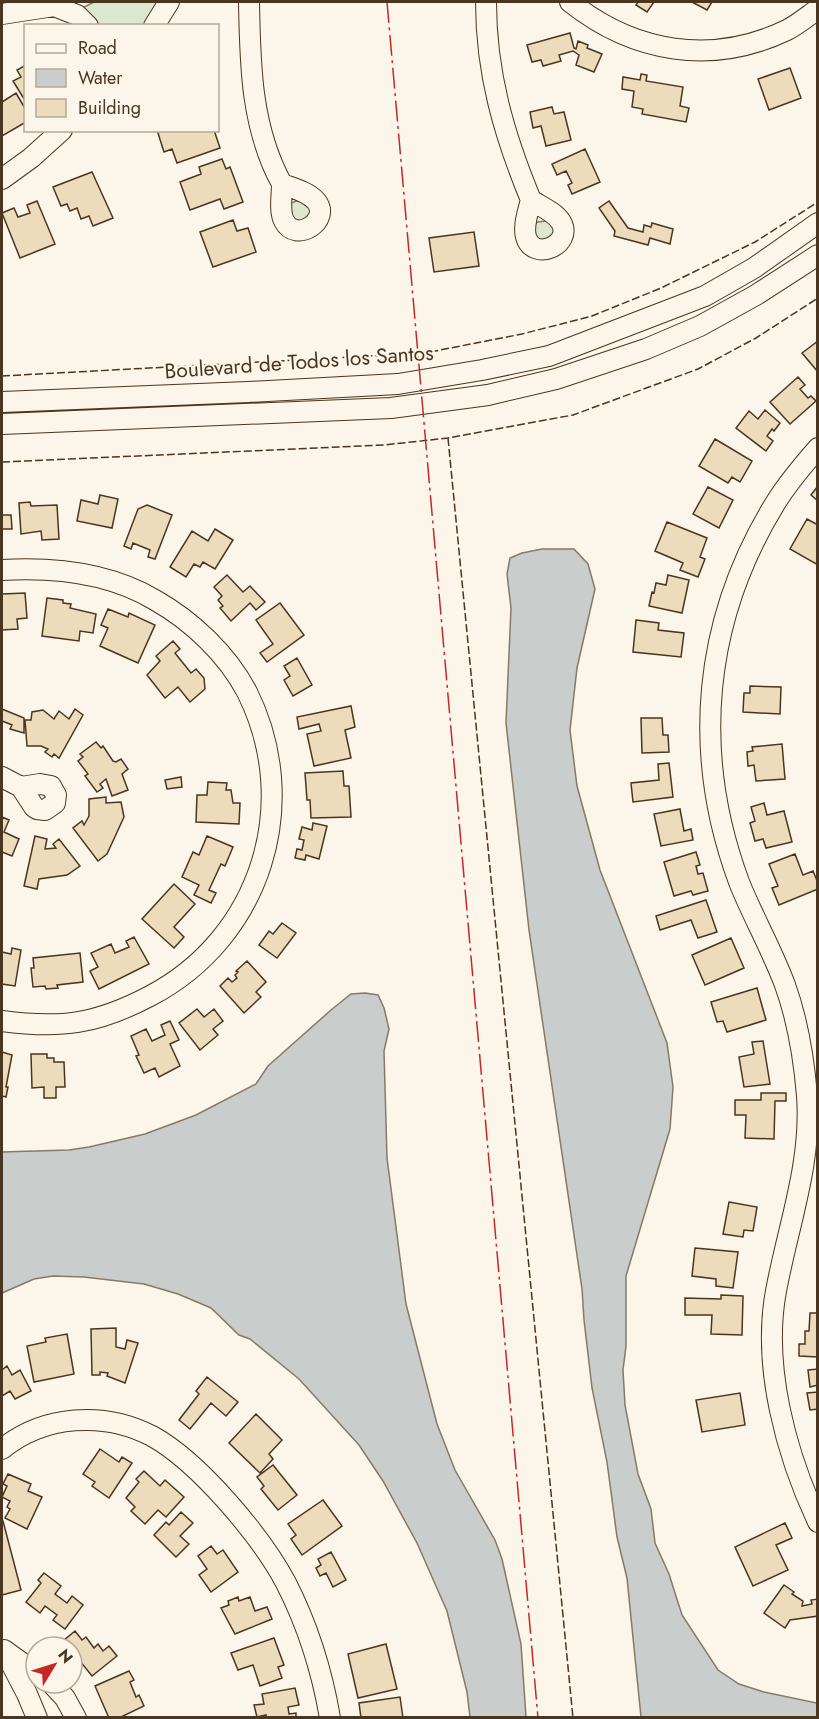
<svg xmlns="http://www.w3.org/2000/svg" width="819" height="1719" viewBox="0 0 819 1719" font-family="Jost,sans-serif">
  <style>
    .green { fill: #dce7d0; stroke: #887966; stroke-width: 1.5 }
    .water { fill: #c9cecd; stroke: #887966; stroke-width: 1.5 }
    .building { fill: #ecdcbc; stroke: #4a3520; stroke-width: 1.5 }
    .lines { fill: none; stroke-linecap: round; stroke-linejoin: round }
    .minor-casing { stroke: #4a3520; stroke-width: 22 }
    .minor { stroke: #fbf6e9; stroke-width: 20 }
    .fence { stroke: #4a3520; stroke-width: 1.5; stroke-dasharray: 8 3; stroke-linecap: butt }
    .power { stroke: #c62828; stroke-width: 1.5; stroke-dasharray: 21 4.5 3 4.5; stroke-linecap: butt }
    .labels { text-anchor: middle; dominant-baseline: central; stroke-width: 4.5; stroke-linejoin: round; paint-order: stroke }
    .street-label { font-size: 21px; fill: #4a3520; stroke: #fbf6e9 }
  </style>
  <rect width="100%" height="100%" fill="#fbf6e9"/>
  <path class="green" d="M94 2H161L146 25H92L82 8Z
    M299 200 307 203 312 215 299 226 287 209 291 203Z
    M547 221 554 228 555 237 539 246 531 229 537 222Z"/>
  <path class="water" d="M542 549H574L588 564 595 589 577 668 570 730 577 786 600 870 667 1043 673 1087 670 1129 626 1276V1346L623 1370 625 1405 638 1474 651 1509 655 1543 669 1574 682 1615 718 1670 739 1684 764 1692 817 1703V1717H641L627 1578 617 1537 607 1462 592 1388 584 1320 582 1289 529 930 506 723 511 608 507 574 510 558 522 553Z
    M365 993 378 995 384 1008 389 1029 384 1051 387 1158 406 1304 437 1424 455 1470 495 1540 502 1559 521 1644 526 1717H470L467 1692 447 1611 417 1543 383 1481 359 1445 299 1379 250 1339 239 1335 211 1308 178 1294 144 1284 84 1277 53 1276 34 1279 2 1293V1152L69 1150 89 1147 145 1134 196 1115 256 1084 268 1066 331 1010 351 994Z"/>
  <path class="building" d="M638 2H654L647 12 636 5Z
    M692 2H712L707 10Z
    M570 33 574 48 576 49 578 41 588 45 587 48 602 54 594 72 576 65 579 55 573 51 559 55 561 61 543 66 541 60 532 62 527 45Z
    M26 65V102L13 81 21 77 17 70Z
    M790 68 801 98 769 110 758 79Z
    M641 74 647 75 646 81 683 87 680 106 689 108 686 122 642 114 643 109 632 107 634 91 622 89 623 77 640 80Z
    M16 93 26 110V122L2 136V102Z
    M552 107 554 114 564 112 571 140 546 146 541 126 533 128 530 112Z
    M157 130H214L220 148 177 163 172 149 164 152Z
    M585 149 600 182 572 194 568 185 572 183 566 171 557 175 552 164Z
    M222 159 226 169 230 167 243 202 224 209 220 199 190 210 180 182 201 174 199 167Z
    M92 172 113 218 93 226 89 216 81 219 77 208 70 211 67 204 61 206 53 187Z
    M37 201 55 244 20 258 2 213 14 208 18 217 30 213 27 205Z
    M609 201 628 228 643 232 644 225 651 227 652 223 673 229 670 244 650 238 648 245 614 236 615 231 599 208Z
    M233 220 237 231 248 228 256 252 213 267 200 232Z
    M474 232 479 266 434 272 429 238Z
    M818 341V372L802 353Z
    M798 377 805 385 800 389 808 398 811 396 816 401 790 424 770 402Z
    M765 410 780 423 774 431 772 429 767 436 773 441 766 451 736 428 749 411 758 419Z
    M715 439 752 461 740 482 732 477 728 483 699 466Z
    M818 486V501L811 495Z
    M708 487 733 500 719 528 693 514Z
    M100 495 118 499 112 528 77 521 81 500 98 504Z
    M30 502 31 506 57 505 59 539 42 540 41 531 21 534 19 503Z
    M147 505 172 515 155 559 148 557 150 550 133 543 131 549 124 546 138 509Z
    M2 515H11L12 529H2Z
    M807 519 818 525V565L790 549Z
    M667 522 707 538 700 557 705 559 698 577 680 570 683 563 655 551Z
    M215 529 233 540 215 569 203 562 200 567 194 564 186 577 170 567 192 531 208 541Z
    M227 575 243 592 250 586 265 602 256 610 250 603 231 621 220 608 223 606 218 600 222 596 214 587Z
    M668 575 689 580 682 613 649 606 652 592 654 593 656 583 666 585Z
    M25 593 27 618 17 619 18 629 2 630V594Z
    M47 598 63 600V603L71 604 70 608 96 614 93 633 80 631 79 641 42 636Z
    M280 603 304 635 267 662 260 653 273 644 256 620Z
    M108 609 128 617 129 613 155 625 138 663 100 646 108 628 101 625Z
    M636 620 659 623 658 630 684 633 681 657 633 652Z
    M173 641 180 649 175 653 191 673 196 669 204 678 205 689 190 702 178 687 165 698 147 675 160 661 156 656Z
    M297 658 312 685 293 696 284 680 290 676 284 666Z
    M750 686 781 687 780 714 743 712 744 693H750Z
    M351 706 355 727 345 730 351 758 314 766 307 734 321 731 319 724 299 729 297 717Z
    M2 709 24 718V733L10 729 12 725 2 721Z
    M75 709 83 715 59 758 54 754 52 757 45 752 48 749 41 746H27L25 720H31L32 712 43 710 54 719 59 711 69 719Z
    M641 718H662L663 735H668L669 752 642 753Z
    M96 742 101 748 103 746 113 761 116 762 121 759 128 769 122 774 128 790 112 796 106 779 100 784 103 788 97 792 85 776 88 774 78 761 83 757 80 754Z
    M782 744 785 779 756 781 754 765 748 766 747 752 753 751 752 747Z
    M669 763 673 797 633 802 631 783 659 780 658 764Z
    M343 771 344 786H349L351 817 311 818 310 800H307L305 773Z
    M181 777 182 787 167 789 165 780Z
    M208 782 227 783 226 790H231L233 803H240L239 824 196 822 197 795H207Z
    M106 797V803L121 802 124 817 107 854 98 861 73 828 82 821 84 825 89 816V799Z
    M764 803 767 815 784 811 792 842 766 848 763 839 755 841 750 823 755 821 751 807Z
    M680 809 684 831 691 829 693 840 661 846 654 814Z
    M2 817 9 820 4 832 19 839 12 856 2 852Z
    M313 823 327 826 319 859 306 855 305 860 295 858 297 849 302 850 304 840 299 839 302 827 312 830Z
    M35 836 47 839 45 849 56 848 53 844 59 839 80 866 67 875 39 879 37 889 24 886Z
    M207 836 233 847 225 866 221 864 209 890 216 893 211 903 194 895 199 885 182 877 193 852 199 855Z
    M696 852 700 865 696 866 698 874 703 873 708 891 693 895 691 891 674 896 664 862Z
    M795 854 803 875 813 871 818 883V889L779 905 772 888 778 886 769 864Z
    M174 884 195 904 174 927 184 937 174 948 142 919Z
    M706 900 717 932 698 938 691 920 660 930 656 916Z
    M282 923 296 933 277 958 259 945 269 931 273 934Z
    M134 937 149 964 99 989 90 971 98 967 91 953 111 944 115 953 129 947 126 941Z
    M731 938 744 968 705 985 692 955Z
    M12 948 21 950 15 986 2 984V952L11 954Z
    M80 953 83 982 57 985 58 988 46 989 45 986 33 987 31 968H34L33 958Z
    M247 961 266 982 256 992 261 997 244 1013 220 986 228 978 232 982 237 978 235 975 238 972 236 971Z
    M757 988 766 1020 727 1032 723 1021 717 1022 711 1002Z
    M197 1009 204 1017 214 1009 223 1021 213 1029 218 1035 200 1050 179 1023Z
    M170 1021 179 1040 170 1044 180 1066 159 1077 155 1068 144 1073 136 1056 139 1055 131 1036 146 1029 152 1041 165 1035 161 1025Z
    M763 1041 770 1084 744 1087 739 1057 754 1054 752 1042Z
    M2 1052 12 1055 6 1087H8L6 1097 2 1096Z
    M31 1054H47V1058H54V1062H64L65 1087H56V1098H44V1087L32 1088Z
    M761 1093H786V1101H775L774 1139 745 1138 746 1115H735V1100H761Z
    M729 1202 757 1207 753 1231 744 1230 743 1237 723 1234Z
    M695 1248 738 1252 733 1288 716 1286V1279L692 1276Z
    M721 1295 743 1296 742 1335 711 1334 712 1315H685V1298L721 1299Z
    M810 1313H818V1357L799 1356V1344H805V1331H809Z
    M116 1328V1347L125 1349 127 1340 138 1343 125 1383 107 1376 108 1373 100 1372V1375H92L91 1329Z
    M67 1334 74 1374 34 1382 27 1346 46 1342 45 1338Z
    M7 1366 12 1375 20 1370 31 1391 15 1399 10 1391 2 1396V1370Z
    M818 1369V1385L810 1387 808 1370Z
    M207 1377 238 1402 226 1416 211 1403 190 1429 179 1420 199 1394 196 1391Z
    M818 1392V1409L810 1410 807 1393Z
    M740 1393 745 1425 702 1432 696 1400Z
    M256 1414 282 1440 269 1454 273 1459 260 1473 229 1443Z
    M100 1449 119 1462 122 1457 132 1463 109 1498 92 1486 95 1482 83 1474Z
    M273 1465 297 1495 278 1510 261 1489 264 1486 257 1477Z
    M144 1471 160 1486 165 1480 184 1497 166 1517 158 1510 145 1524 131 1511 135 1507 126 1498 139 1482 136 1479Z
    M8 1474 31 1484 28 1491 42 1497 27 1529 5 1518 10 1509 7 1507 10 1501 2 1497 7 1486 3 1484Z
    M323 1500 342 1526 302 1555 291 1539 296 1535 288 1524Z
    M181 1512 193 1523 180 1536 189 1544 176 1557 154 1535 166 1522 169 1525Z
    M2 1521H3L21 1590 2 1595Z
    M785 1523 792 1538 776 1545 788 1570 753 1586 735 1547Z
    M211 1546 217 1554 223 1550 238 1572 211 1592 199 1575 207 1569 198 1556Z
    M331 1552 346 1580 333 1587 326 1573 320 1576 316 1568 321 1565 318 1559Z
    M44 1573 61 1586 55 1594 67 1603 72 1596 83 1605 65 1629 53 1620 57 1615 45 1606 40 1613 26 1602 41 1583 38 1580Z
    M784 1585 794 1592 792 1594 803 1601 802 1606 812 1604 811 1600 818 1599V1616L790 1620 785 1628 764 1613Z
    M238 1597 239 1601 250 1597 255 1611 267 1607 272 1619 235 1634 221 1608 229 1605 228 1601Z
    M75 1631 82 1640 86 1637 94 1648 98 1644 103 1651 109 1646 117 1656 92 1676 80 1661 76 1664 72 1659V1647H67L63 1641Z
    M274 1638 284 1665 278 1667 282 1678 260 1686 253 1665 238 1670 231 1653Z
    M386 1644 397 1689 358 1698 348 1654Z
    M129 1671 134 1680 130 1682 136 1697 139 1695 144 1706 119 1718H109L95 1686Z
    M295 1688 299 1705 288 1707 289 1714 296 1713V1718H266V1715L257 1717 254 1705 264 1704 262 1694Z
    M400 1697 403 1718H361L359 1703Z"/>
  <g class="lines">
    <g class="minor-casing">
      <path id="minor" d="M249 2C250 64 251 128 282 184
        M486 2C486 73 504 135 531 200
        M570 2C634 53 712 66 787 30 797 25 808 16 818 9
        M54 6 77 15 88 26
        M2 14 54 6 65 2
        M154 26 169 2
        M2 179 31 158 62 130
        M282 184C293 188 308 192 316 201 332 220 296 244 284 221 279 211 282 195 282 184Z
        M531 200C540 206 555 212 561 222 574 245 533 262 526 237 523 226 528 211 531 200Z
        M2 402 248 392 398 384 482 370 549 356 705 296 754 268 818 223
        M2 424 391 408 488 395 556 379 646 349 700 326 756 295 818 255
        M818 448C803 465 788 483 776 502 703 620 691 752 739 882 753 917 772 950 785 985 798 1021 804 1059 807 1096 812 1163 788 1226 776 1291 762 1366 786 1454 818 1522
        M2 570C54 567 108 572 155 600 192 621 227 654 247 692 303 804 261 938 150 996 97 1024 61 1029 2 1021
        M2 777 21 787
        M40 784 51 786 56 795 55 803 45 810 37 809 34 807 21 787Z
        M2 1449C44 1415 104 1411 152 1436 199 1462 261 1536 286 1583 308 1626 322 1671 330 1718
        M36 1673 4 1650 27 1694 37 1718
        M51 1683 65 1698 76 1718"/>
    </g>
    <use href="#minor" class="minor"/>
    <path class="fence" d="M2 376 425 353 522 334 592 316 661 288 755 242 818 202
      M448 438 573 1718
      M2 462 384 445 448 438 573 415 698 369 756 338 818 298"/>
    <path class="power" d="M387 2 538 1718"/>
  </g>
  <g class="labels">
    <g class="street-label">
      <text transform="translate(299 362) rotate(-4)">Boulevard de Todos los Santos</text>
    </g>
  </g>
  <rect width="819" height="1719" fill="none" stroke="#4a3520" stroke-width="6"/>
  <rect x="24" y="24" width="195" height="108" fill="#fbf6e9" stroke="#b4a999" stroke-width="1.5"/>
  <rect x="36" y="44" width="30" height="9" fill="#fbf6e9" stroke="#b4a999" stroke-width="1.5"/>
  <text x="78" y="54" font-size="18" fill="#4a3520">Road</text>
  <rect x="36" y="69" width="30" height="18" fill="#c9cecd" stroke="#b4a999" stroke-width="1.5"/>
  <text x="78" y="84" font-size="18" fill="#4a3520">Water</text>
  <rect x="36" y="99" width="30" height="18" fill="#ecdcbc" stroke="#b4a999" stroke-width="1.5"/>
  <text x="78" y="114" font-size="18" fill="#4a3520">Building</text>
  <g transform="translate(54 1665) rotate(52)"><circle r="28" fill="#fbf6e9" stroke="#b4a999" stroke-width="1.5"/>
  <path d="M0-4.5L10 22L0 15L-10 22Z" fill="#c62828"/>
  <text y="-9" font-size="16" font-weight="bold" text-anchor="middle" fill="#4a3520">N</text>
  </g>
</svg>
